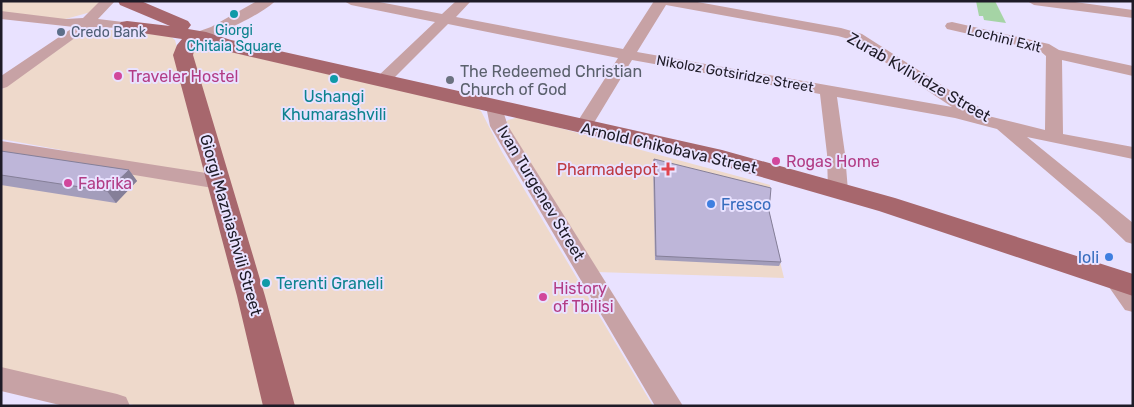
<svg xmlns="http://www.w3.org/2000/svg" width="1134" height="407" viewBox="0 0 1134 407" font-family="Rubik,sans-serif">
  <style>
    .commercial { fill: #eed9cb }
    .green { fill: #a5d4a5 }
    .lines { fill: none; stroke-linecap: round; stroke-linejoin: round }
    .minor { fill: #c7a2a5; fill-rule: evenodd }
    .major { fill: #a7676d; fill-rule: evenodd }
    .wall { fill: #a39dbb }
    .shaded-wall { fill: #857f98 }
    .building { fill: #beb6d9; stroke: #857f98 }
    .culture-dot { fill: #0f9aa8; stroke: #e9e2ff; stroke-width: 2 }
    .service-dot { fill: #5c6f8a; stroke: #e9e2ff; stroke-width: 2 }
    .hotel-dot { fill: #d1479c; stroke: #e9e2ff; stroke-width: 2 }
    .worship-dot { fill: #6b7280; stroke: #e9e2ff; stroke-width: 2 }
    .health-dot { fill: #e0444e; stroke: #e9e2ff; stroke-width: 2 }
    .shop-dot { fill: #3f7fe0; stroke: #e9e2ff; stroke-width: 2 }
    .labels { text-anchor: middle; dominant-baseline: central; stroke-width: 4; stroke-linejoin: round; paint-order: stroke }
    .far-culture-label { font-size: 14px; fill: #0d838f; stroke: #e9e2ff }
    .far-service-label { font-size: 14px; fill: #4e5e75; stroke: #e9e2ff; text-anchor: start }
    .far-street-label { font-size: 14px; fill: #1e1b27; stroke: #e9e2ff }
    .worship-label { font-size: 16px; fill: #5b616d; stroke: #e9e2ff; text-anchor: start }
    .hotel-label { font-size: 16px; fill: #b23c85; stroke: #e9e2ff; text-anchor: start }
    .street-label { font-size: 16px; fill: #1e1b27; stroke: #e9e2ff }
    .culture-label { font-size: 16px; fill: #0d838f; stroke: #e9e2ff }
    .health-label { font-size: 16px; fill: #be3a42; stroke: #e9e2ff; text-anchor: end }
    .shop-label { font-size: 16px; fill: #366cbe; stroke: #e9e2ff; text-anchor: start }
  </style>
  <rect width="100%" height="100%" fill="#e9e2ff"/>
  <path class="commercial" d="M1 1H101L91 12 62 20 1 12Z
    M92 28 170 36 175 40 208 170 199 175 1 139V90L87 29Z
    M201 47H210L473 107 481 111 502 152 653 406H288L190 53Z
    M519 117 770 185 768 212 784 278 596 272 505 123 508 120Z
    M1 152 214 187 268 406H138L1 374Z"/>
  <path class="green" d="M976 1H995L1006 23 984 20 983 16H979Z"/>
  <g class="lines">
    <path class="minor" d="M100 1H115L98 19 123 22 125 25 123 28 90 27 7 87 1 89V76L74 27 1 19V11L66 19 83 18Z
      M257 1H275C266 12 207 42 194 39L192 36 194 33 211 27Z
      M344 1H374L442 14 456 1H471L456 17 623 49 654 1H692L841 28 862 34 965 100 979 107 982 111 980 114 1045 130 1046 56 1039 50 947 29 945 26 947 23 952 22 1049 44 1059 50 1133 66V76L1062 60 1063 134 1133 147V159L1027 137 1133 223V244L1126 242 1099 216 997 129 955 118 837 97 845 154 848 191 845 196 838 198 831 196 828 191 827 154 820 94 632 60 589 131 583 133 577 131 574 127 618 58 448 24 389 83H377L375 80 377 77 435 22 351 5ZM666 5 838 36 852 40 952 107 637 52Z
      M1027 1H1068L1133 10V18L1034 5Z
      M494 101 500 102 508 126 683 406H655L490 126 486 106 488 102Z
      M1 141 219 175 226 177 229 182 226 187 219 189 1 153Z
      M1113 268C1134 275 1133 294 1133 312L1125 310 1102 277 1105 271Z
      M1 367 117 394 126 397 130 406H64L1 391Z"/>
    <path class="major" d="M118 1H141L188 21 191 25 188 29 206 32 231 40 722 150 895 198 1133 274V296L879 211 720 165 226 51 201 43 195 48 193 55 265 296 295 406H263L237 296 173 55 177 45 182 39 121 30 118 26 121 22 127 21 170 26 120 5Z"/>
  </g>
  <path class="wall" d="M1 151 129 170 137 181 116 203 1 185Z
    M654 159 769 211 781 262 779 266 655 260 653 163Z"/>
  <path class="shaded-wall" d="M129 170 137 181 116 203 107 191Z"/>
  <path class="building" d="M1 151 129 170 107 191 1 175Z
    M654 159 771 188 769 211 781 262 656 256Z"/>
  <g class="culture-dot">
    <circle cx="234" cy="14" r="5"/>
    <circle cx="334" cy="79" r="5"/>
    <circle cx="266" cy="283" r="5"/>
  </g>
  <circle class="service-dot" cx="61" cy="32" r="5"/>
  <g class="hotel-dot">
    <circle cx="118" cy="76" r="5"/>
    <circle cx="776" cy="161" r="5"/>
    <circle cx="68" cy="183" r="5"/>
    <circle cx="543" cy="297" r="5"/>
  </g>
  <circle class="worship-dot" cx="450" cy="80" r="5"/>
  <path class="health-dot" d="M665.5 161.5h5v5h5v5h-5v5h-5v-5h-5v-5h5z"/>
  <g class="shop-dot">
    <circle cx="711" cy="204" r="5"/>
    <circle cx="1109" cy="257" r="5"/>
  </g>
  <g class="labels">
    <g class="far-culture-label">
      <text x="234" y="30">Giorgi<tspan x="234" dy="16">Chitaia Square</tspan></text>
    </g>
    <g class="far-service-label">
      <text x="71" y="32">Credo Bank</text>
    </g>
    <g class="far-street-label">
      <text transform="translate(1004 39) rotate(14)">Lochini Exit</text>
      <text transform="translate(735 74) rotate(10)">Nikoloz Gotsiridze Street</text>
    </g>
    <g class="worship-label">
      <text x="460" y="71">The Redeemed Christian<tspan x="460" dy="18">Church of God</tspan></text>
    </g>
    <g class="hotel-label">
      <text x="128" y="76">Traveler Hostel</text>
      <text x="786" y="161">Rogas Home</text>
      <text x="78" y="183">Fabrika</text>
      <text x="553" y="288">History<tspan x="553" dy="18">of Tbilisi</tspan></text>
    </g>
    <g class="street-label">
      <text transform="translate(919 77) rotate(30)">Zurab Kvlividze Street</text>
      <text transform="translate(669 148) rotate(13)">Arnold Chikobava Street</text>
      <text transform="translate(541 193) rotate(59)">Ivan Turgenev Street</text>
      <text transform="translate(231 225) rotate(74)">Giorgi Mazniashvili Street</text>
    </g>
    <g class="culture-label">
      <text x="334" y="96">Ushangi<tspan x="334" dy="18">Khumarashvili</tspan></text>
      <text x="276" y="283" text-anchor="start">Terenti Graneli</text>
    </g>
    <g class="health-label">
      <text x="658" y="169">Pharmadepot</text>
    </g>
    <g class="shop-label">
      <text x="721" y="204">Fresco</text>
      <text x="1099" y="257" text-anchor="end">Ioli</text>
    </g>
  </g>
  <rect width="1134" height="407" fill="none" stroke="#1e1b27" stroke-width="5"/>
</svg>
